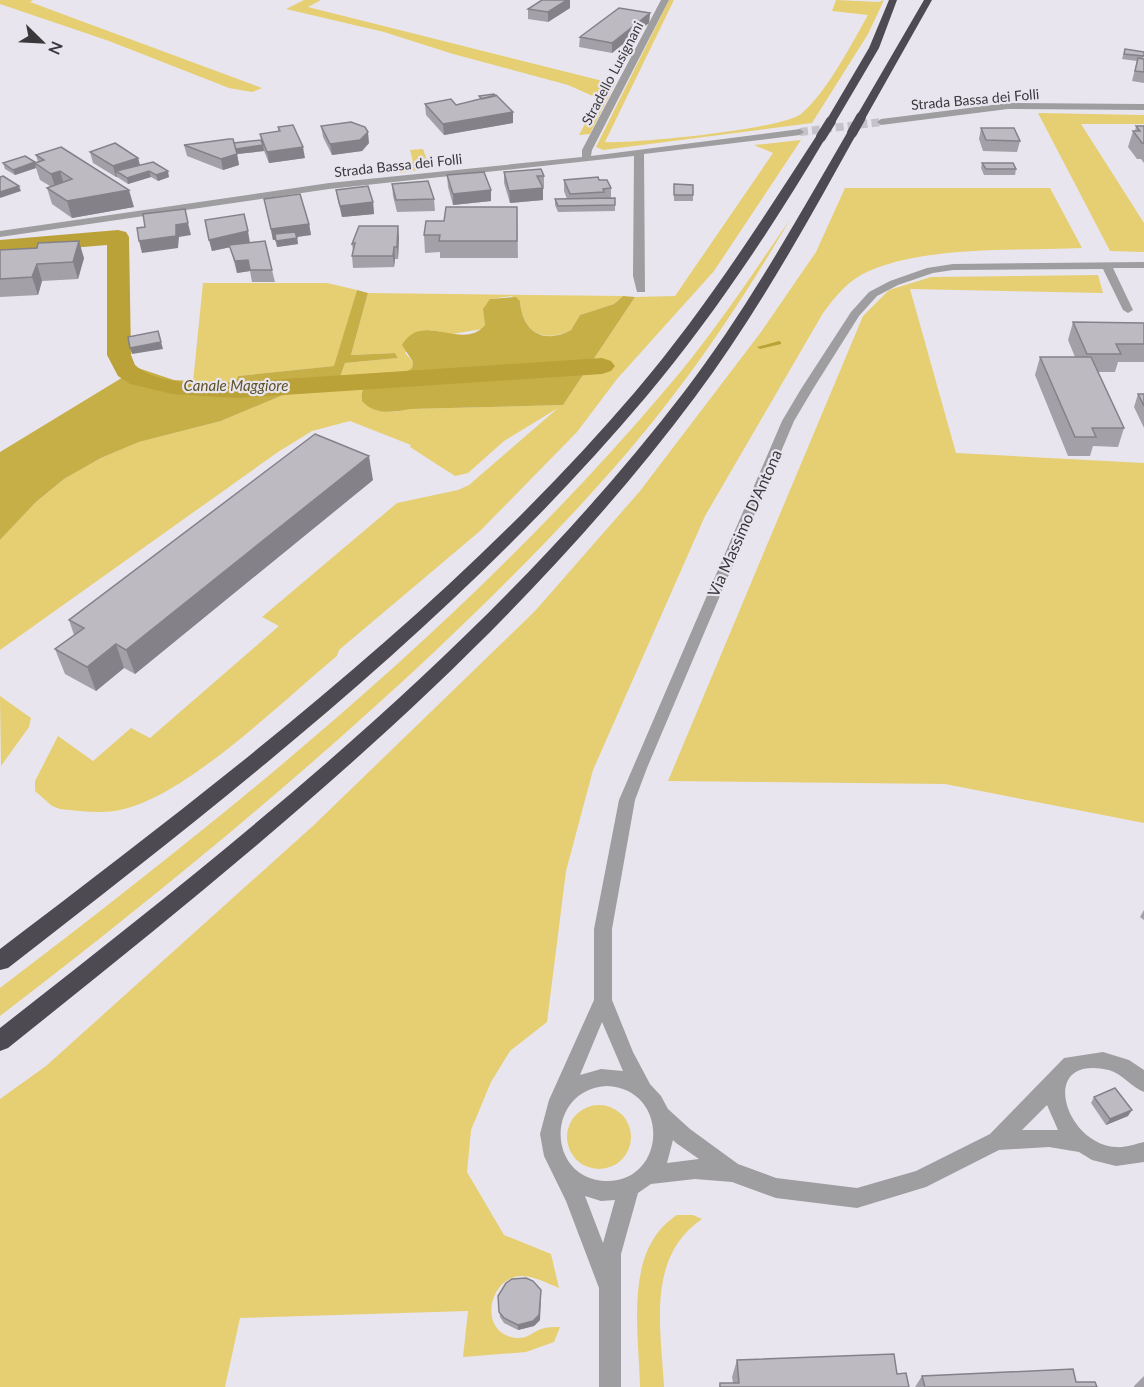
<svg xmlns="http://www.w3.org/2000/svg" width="1144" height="1387" viewBox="0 0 1144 1387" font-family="Lato,sans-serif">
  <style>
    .green { fill: #e5cf72 }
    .forest { fill: #c7af48 }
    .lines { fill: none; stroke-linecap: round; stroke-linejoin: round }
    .stream { fill: #baa239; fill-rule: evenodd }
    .canal { fill: #baa239; fill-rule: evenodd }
    .minor-tunnel { stroke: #c6c2ca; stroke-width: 8; stroke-dasharray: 8 4; stroke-linecap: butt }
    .minor { fill: #9e9da0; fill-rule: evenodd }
    .highway { fill: #4d4a51; fill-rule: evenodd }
    .highway-bridge { stroke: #4d4a51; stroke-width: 10 }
    .wall { fill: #a3a0a7 }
    .shaded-wall { fill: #848288 }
    .building { fill: #bdbac2; stroke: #848288; stroke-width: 1.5 }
    .labels { text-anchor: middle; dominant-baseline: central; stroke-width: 4.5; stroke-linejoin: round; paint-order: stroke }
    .far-street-label { font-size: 14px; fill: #39383b; stroke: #e9e5ee }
    .far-water-label { font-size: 15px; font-style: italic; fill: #5c5127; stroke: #e9e5ee }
    .street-label { font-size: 16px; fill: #39383b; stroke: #e9e5ee }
  </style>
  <rect width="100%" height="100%" fill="#e9e5ee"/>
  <path class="green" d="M0 0H33L30 2 262 88 252 92 229 88 109 41 0 4Z
    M304 0H321L308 7 615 84 590 134 579 135 597 101 595 97 568 85 453 54 384 32 286 9Z
    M669 0H674L605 142C633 144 783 129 801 114 827 92 851 45 868 15L832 11 836 0 879 2 884 0 868 34 812 123 603 150 596 147Z
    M1038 113 1144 115V124H1081L1144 223V252L1110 251Z
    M801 140 714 271 617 379 577 432 480 531 339 650 337 656C282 701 187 796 120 810 102 814 79 811 60 809L52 806 35 791V781L58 736 93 761 131 728 150 738 279 626 262 617 397 503 458 490 469 485 558 408 504 441 468 473 455 476 410 447 411 445 350 421 312 431 278 452 0 650V540L36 502 64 479 101 458 139 442 221 421 295 390 339 380 345 363 398 358 395 353 351 355 368 293 623 296 614 304 580 315 571 330C544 344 522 332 520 301L511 296 490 299 484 315 485 325 482 329 452 334 430 330 405 353 413 362 412 368 406 373 383 376 375 410 394 412 411 409 563 405 635 297 675 296 773 153 754 145Z
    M423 149 430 168 400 173 399 164 413 162 410 150Z
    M845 188H1050L1082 248C1017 251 930 245 869 271 849 279 835 297 823 313L705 516 593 770 566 871 547 1022 510 1051 491 1082 471 1130 467 1172 504 1235 551 1254 559 1288C547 1283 536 1277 523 1276 488 1275 477 1334 516 1338 527 1339 531 1333 541 1329 547 1327 554 1327 560 1327L554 1342 526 1352 463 1357 468 1311 240 1318 225 1387H0V1099L46 1066 315 824 535 611 640 491 761 332 816 252Z
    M791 218C755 279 718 337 675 393 603 488 517 573 431 655 294 783 149 902 0 1016V988C238 807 472 618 666 389 712 336 751 276 791 218Z
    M1098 275 1103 293 910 289 956 453 1144 463V823L945 784 668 781 863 316 889 290 931 277Z
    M203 283H327L357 290 335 366 238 376 235 384 193 382Z
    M0 696 31 718 29 727 1 766Z
    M567 1137a32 32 0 1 1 64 0a32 32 0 1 1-64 0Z
    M677 1215H693L702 1219C646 1257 661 1328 664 1387H640C639 1331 623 1250 677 1215Z"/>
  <path class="forest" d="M357 290 368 293 351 355 395 353 398 358 345 363 339 380 295 390 221 421 139 442 101 458 64 479 36 502 0 540V452L138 368 174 380 235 384 238 376 334 366Z
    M623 296 635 297 563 405 411 409C394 412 375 416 362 401 360 367 394 382 412 368L413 362 402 345C422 310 463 352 485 325L483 309 490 299 516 297 520 301C522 332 544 345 571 330L580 315 614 304Z"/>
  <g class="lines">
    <path class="stream" d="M779 341 781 342V344L760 349 757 347Z"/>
    <path class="canal" d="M118 230 126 232 129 237 131 355 135 365C160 387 207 383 237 382L602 358 611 361 615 366 611 371 602 374 237 398 172 394 130 384 118 376 107 355V245L0 254V240Z"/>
    <path class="minor-tunnel" d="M800 132 881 122"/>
    <path class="minor" d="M661 0H669L592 150 591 156 800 129 804 132 800 135 644 154 645 292H637L633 276 634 156 329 189 0 237V231L329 183 582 157V150Z
      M1008 103 1144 104V110L1008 109 881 125 877 122 881 119Z
      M1144 262V268H1113L1133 310 1128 313 1123 310 1103 269 953 270 933 273 898 285 877 296 859 316 813 389 794 421 647 768 635 800 612 929V1000L633 1052 650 1084 661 1096 668 1109 690 1129 738 1164 776 1178 857 1188 916 1171 990 1134 1064 1058 1103 1052 1129 1060 1144 1070V1092C1131 1087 1123 1074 1109 1070 1037 1053 1064 1144 1116 1147 1125 1148 1135 1144 1144 1142V1162L1116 1166 1092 1160 1079 1152 1049 1147 999 1150 926 1187 857 1208 776 1198 732 1182 695 1179 651 1184 638 1193 621 1254V1387H599V1288L566 1201 544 1156 540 1134 549 1100 594 1000V929L619 800 782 421 801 389 851 312 869 292 890 281 927 268 953 264ZM602 1022 623 1071 601 1069 580 1075ZM607 1086C671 1089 667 1183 605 1181 545 1178 546 1089 607 1086ZM1047 1105 1058 1130H1022ZM673 1140 676 1143 699 1159 667 1163ZM585 1196 601 1201 615 1200 603 1243Z"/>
    <path class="highway" d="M889 0H897L879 48 836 121 827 123 826 121 869 48Z
      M924 0H932L866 117 857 119 856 117Z
      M852 130 857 133C807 223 757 314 695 397 505 651 254 851 8 1048L0 1051V1028C245 836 493 641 684 392 746 311 796 221 847 133Z
      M817 135 826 137C772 228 713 317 645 398 462 615 231 795 8 968L0 970V949C220 782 456 602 635 392 704 311 760 223 817 135Z"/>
    <path class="highway-bridge" d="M852 133 861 117
      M821 137 831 121"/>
  </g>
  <path class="wall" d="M570 8 548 22 528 19V9Z
    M650 13 649 23 612 53 579 47 580 37Z
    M1125 49 1144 56 1143 59H1144V83L1132 81 1137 61 1122 59Z
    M479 96 513 112V123L444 135 426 115 425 104 456 105 480 99Z
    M321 126 369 143 362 151 332 155 323 137Z
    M1136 126H1144V163L1141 159H1137L1128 147 1133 131H1135Z
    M278 127 305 158 269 163 264 151 237 154 239 165 223 170 187 156 184 145 234 143 261 140 260 134 279 132Z
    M981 128 1020 141 1017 152 983 151 979 139Z
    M90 152 138 158 140 165 169 177 158 181 151 177 128 184 117 177H116L93 163Z
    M36 155 134 207 72 218 52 204 47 188 50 186 40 180 36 168 15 175 5 169 3 163 38 162Z
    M982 163 1016 169 1015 175H984L981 168Z
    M504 172 544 176V187H542L543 200 510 203 504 183Z
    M447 175 491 190V201L453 205 448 187Z
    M564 180H599L611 188V198L615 205V211L558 212 555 205V199H567L564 191Z
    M392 184 434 199 435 211 397 212 393 196Z
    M674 184 693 195V201H674Z
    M336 190 373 202 374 214 342 217 338 201Z
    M264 199 309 224 311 235 297 237 298 244 277 247 276 240H273Z
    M517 207 518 258H440V252L425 253 424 235 444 221Z
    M205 220 250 242 272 270 275 282H252L250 271 237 273 230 247 212 251Z
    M399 237 398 259H395L394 267 353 268 352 256 353 251 352 244Z
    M0 250 84 258 78 279 42 281 38 295 0 297Z
    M1073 322 1144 323V362H1118L1115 372H1098L1124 428 1118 447 1093 446 1090 456H1068L1035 375 1040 357H1075L1068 340Z
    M1138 394H1144V428L1134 407Z
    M373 480 135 674 124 668 96 691 65 674 55 649 74 635 69 620Z
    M1144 910V920L1140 917Z
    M1094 1097 1128 1116 1106 1125 1091 1103Z
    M541 1290 540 1320 534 1326 518 1330 504 1323 500 1317 498 1296Z
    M737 1360 897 1374 909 1387H719L720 1383H733L732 1377Z
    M922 1376 1076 1382 1097 1387H915Z
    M1144 1376V1387H1134V1386Z"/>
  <path class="shaded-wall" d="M567 0H570V8L548 22V12Z
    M650 13 649 23 612 53V43Z
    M513 112V123L444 135 443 124Z
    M368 132 369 143 362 151 332 155 330 144Z
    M263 145 264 151 237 154 239 165 223 170 221 159 235 149Z
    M303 147 305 158 269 163 267 152Z
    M138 158 141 169 116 171 117 177H116L113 166Z
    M35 162 36 168 15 175 13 170Z
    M60 171 65 188 56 190 51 174Z
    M149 171 151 177 128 184 127 178Z
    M168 171 169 177 158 181 156 175Z
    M19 186 21 191 0 198V192Z
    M543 188V200L510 203 509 191Z
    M129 190 134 207 72 218 67 201Z
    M491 190V201L453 205V194Z
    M373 202 374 214 342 217 340 206Z
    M188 223 191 235 179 237 178 248 142 253 139 241 176 225Z
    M309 224 311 235 273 240 271 229Z
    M398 226 399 237 398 259 397 247Z
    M248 231 250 243 212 251 209 240Z
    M297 238 298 244 277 247 276 241Z
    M79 241 84 258 78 279 73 262Z
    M394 247 395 259 394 267 393 256Z
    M248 260 250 271 237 273 235 261Z
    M37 264 42 281 38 295 32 277Z
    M161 342 163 349 132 354 130 348Z
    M369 456 373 480 135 674 126 650Z
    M116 644 124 668 96 691 87 667Z
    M1132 1110 1128 1116 1106 1125 1110 1119Z
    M541 1290 540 1320 534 1326 518 1330V1325Z"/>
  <path class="building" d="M542 0H567L548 12 528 9Z
    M619 8 650 13 612 43 580 37Z
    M1125 49 1144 52V56L1124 54Z
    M1138 58 1144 59V72L1135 71Z
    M494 94 495 96 482 99 479 96Z
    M496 95 513 112 443 124 425 104 451 99 456 105Z
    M351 122 365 127 368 132 360 140 330 144 321 126Z
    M293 125 303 147 267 152 260 134 280 131 278 127Z
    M1136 126H1144V143H1142L1133 131H1140Z
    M981 128H1014L1020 141 986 140Z
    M229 139H233L237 154 221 159 184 145Z
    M261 140 263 145 236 149 234 143Z
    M115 143 138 158 113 166 90 152Z
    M61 147 129 190 67 201 47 188 72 179 60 171 51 174 35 163 44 160 36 155Z
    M25 156 35 162 13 170 3 163Z
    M153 162 168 171 156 175 149 171 127 178 116 171Z
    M982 163H1013L1016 169H986Z
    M541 169 544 176H537L543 188 509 191 504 172Z
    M484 172 491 190 453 194 447 175Z
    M3 176 19 186 0 192V177Z
    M598 177 599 180H607L611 188 603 189 604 192 570 194 564 180Z
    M428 181 434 199 396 200 392 184Z
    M674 184 693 185V195H674Z
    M368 186 373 202 340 206 336 190Z
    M300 194 309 224 271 229 264 199Z
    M615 198V205L558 206 555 199Z
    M446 207H517V241H439L440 235H424L426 221H444Z
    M185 209 188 223 176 225V236L139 241 137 228 145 227 143 214Z
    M244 214 248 231 209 240 205 220Z
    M359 226H398L397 247H394L393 256H352L355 243 352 244Z
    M295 232 297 238 276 241 275 234Z
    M79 241 73 262 37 264 32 277 0 279V250L37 248 38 243Z
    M265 241 272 270H250L248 260 235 261 229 245Z
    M1073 322 1144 323V344H1116L1121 354H1087Z
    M158 331 161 342 130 348 128 337Z
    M1040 357H1091L1124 428H1092L1096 437H1075Z
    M1138 394H1144V406Z
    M315 434 369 456 126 650 116 644 87 667 55 649 84 628 69 620Z
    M1115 1088 1132 1110 1110 1119 1094 1097Z
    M526 1278 533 1281 541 1290 539 1315 533 1321 518 1325 504 1318 499 1312 498 1296 506 1283 512 1279Z
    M894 1354 897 1374 906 1373 909 1387H720V1383H739L737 1360Z
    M1073 1369 1076 1382H1095L1097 1387H925L922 1376Z"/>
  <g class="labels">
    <g class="far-street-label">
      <text transform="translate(612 73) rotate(-62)">Stradello Lusignani</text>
      <text transform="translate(975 99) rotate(-5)">Strada Bassa dei Folli</text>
      <text transform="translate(398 165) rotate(-6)">Strada Bassa dei Folli</text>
    </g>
    <g class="far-water-label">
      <text x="236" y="385">Canale Maggiore</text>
    </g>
    <g class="street-label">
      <text transform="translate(744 523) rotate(-66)">Via Massimo D'Antona</text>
    </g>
  </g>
  <g transform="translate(42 42) rotate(114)" stroke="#e9e5ee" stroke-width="4.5" paint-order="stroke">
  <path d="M0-4.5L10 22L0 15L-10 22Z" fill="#39383b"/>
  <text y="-9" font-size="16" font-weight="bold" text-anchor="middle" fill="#39383b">N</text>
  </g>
</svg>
